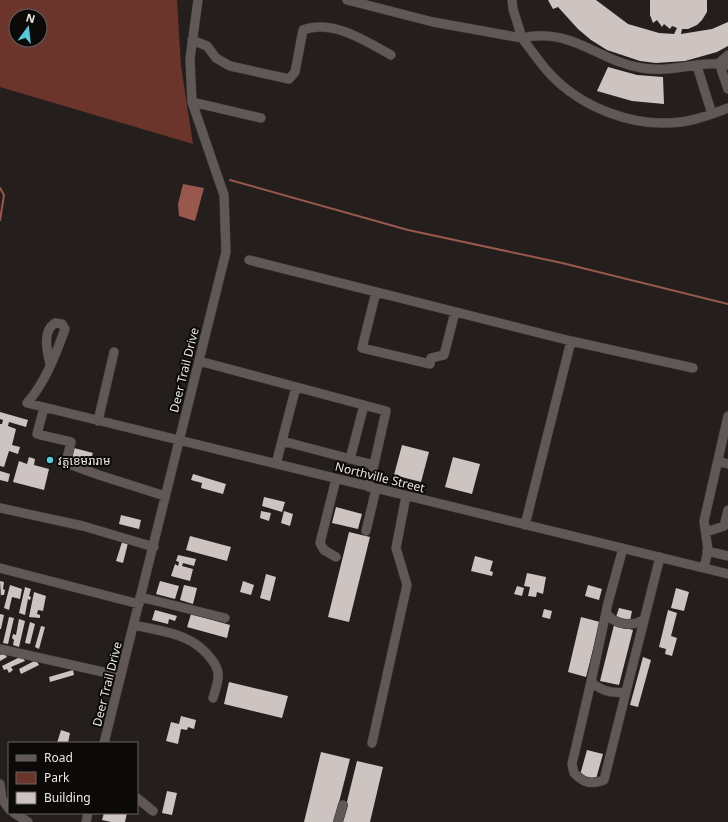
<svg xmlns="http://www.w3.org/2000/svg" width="728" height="822" viewBox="0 0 728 822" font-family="Georgia,'Noto Sans Khmer',serif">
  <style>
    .green { fill: #6b352c; fill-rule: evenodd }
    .water { fill: #98584d }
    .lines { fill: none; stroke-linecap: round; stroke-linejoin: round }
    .stream { stroke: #98584d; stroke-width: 2 }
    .building { fill: #cdc4c2 }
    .minor-casing { stroke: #3f3938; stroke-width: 10 }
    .minor { stroke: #5f5856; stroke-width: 9 }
    .poi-dot { fill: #54cade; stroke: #0c0909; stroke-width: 1.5 }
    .labels { text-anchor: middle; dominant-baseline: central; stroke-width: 4; stroke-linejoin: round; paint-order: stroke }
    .street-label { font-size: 12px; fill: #ece8e7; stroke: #0c0909 }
    .poi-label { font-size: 12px; fill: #ece8e7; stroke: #0c0909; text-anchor: start }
  </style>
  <rect width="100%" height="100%" fill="#241e1d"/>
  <path class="green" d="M0 0H177L181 66 193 144 0 87ZM16 16H40V40H16Z"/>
  <path class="water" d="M183 184 204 188 195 221 179 216 178 204Z"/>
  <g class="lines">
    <path class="stream" d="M230 180 408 230 562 263 728 304
      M0 188 4 195 0 220"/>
  </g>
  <path class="building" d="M548 0H596L628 24 659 33 674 34 677 28 672 26 670 29 664 24 662 27 657 20 653 23 650 15V0H707V12L702 20 697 25 688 29H682L681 34 712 29 728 22V46L717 52 685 61 656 63 640 61 607 50 591 40 578 29 558 7 553 9Z
    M608 67 637 75 663 77 664 104 632 101 597 91Z
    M0 412 28 420 26 427 9 422 8 426 16 429 12 445 20 447 18 454 9 451 4 467 0 466V424H2L3 420 0 419Z
    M402 445 429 452 421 482 394 475Z
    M74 448 93 453 89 465 71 459Z
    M29 457 35 459 34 465 49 469 44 490 13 482 19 461 27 464Z
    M453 457 480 464 472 494 445 487Z
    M0 471 10 474 8 482 0 480Z
    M193 474 226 484 223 494 201 488 202 483 191 480Z
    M264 497 285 502 282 512 262 506Z
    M336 507 362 514 358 529 332 523Z
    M261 511 271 513 269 521 260 518Z
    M284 511 293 514 290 526 281 523Z
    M121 515 141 520 139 529 119 524Z
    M349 532 370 537 349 622 328 617Z
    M190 536 231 547 227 561 186 550Z
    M122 542 128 543 123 563 116 561Z
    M178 555 196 559 194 566 183 563 182 566 193 569 190 581 171 576 175 564 178 566 179 562 176 561Z
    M475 556 493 561 490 571 493 572 492 576 471 571Z
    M527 573 546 577 543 594 537 592 536 597 528 596 530 587 524 586Z
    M266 574 276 577 270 601 260 598Z
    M0 581 4 582 3 589 5 590 4 595H1V598Z
    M160 581 179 586 175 599 156 594Z
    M243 581 254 585 251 595 240 592Z
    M10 585 22 589 20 599 12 597 9 610 4 608Z
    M184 585 197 588 193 604 180 600Z
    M588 585 602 589 599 600 585 596Z
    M517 586 524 588 522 596 514 594Z
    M25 587 31 589 29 596 31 597 30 600 28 599 25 615 19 613Z
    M676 588 689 592 684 611 671 608Z
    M34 592 46 596 43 611 38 610 37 614 40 615V618L29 617Z
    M619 608 632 611 630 621 616 617Z
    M544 609 552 611 550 619 542 617Z
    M155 610 177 616 175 621 169 619 168 624 152 620Z
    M668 610 677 613 671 636 677 638 672 656 665 654 666 649 659 647Z
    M0 614 4 615 1 629H0Z
    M191 614 230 625 227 638 187 627Z
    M9 617 14 618 8 644 3 643Z
    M581 617 600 622 586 677 568 672Z
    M19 619 25 621 19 647 13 645 14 640 12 638 13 634 16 635Z
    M30 622 35 624 30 644 25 643Z
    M614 625 633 630 619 685 600 681Z
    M41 626 45 627 39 649 35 647Z
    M4 653 7 657 0 661V655Z
    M22 656 25 661 11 667 13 670 9 673 7 669 4 670 2 666Z
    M643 657 651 660 638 707 630 705Z
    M36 660 39 665 21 674 19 669Z
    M73 670 74 675 50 682 49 677Z
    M229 682 288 696 282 718 224 704Z
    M181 716 196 720 194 729 188 727 187 730 181 729 178 744 166 741 171 722 179 724Z
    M61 730 70 733 68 743H57Z
    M587 750 603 754 596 779 580 775Z
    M321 752 350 759 334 822H304Z
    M357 761 383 767 370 822H342Z
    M167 791 177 793 172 815 162 813Z
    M104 813H127L125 822H111L102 820Z"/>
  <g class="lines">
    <g class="minor-casing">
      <path id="minor" d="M347 0 433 22 522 38 513 9 512 0
        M192 40 207 46 216 58 230 66 289 79 295 72 303 30C333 19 365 41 391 55
        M728 55 719 63 728 89
        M728 65C701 60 672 73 642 68 597 61 573 27 522 38 531 50 540 63 550 74 582 108 634 128 681 122 697 120 713 114 728 108
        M697 66 712 114
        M192 102 261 118
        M249 260 571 341 693 368
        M376 292 362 348 430 364 431 358 444 355 455 312
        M199 361 386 411 369 487
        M50 364C47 351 42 331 55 323L62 324 65 329C56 354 45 383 27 403L728 574
        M44 408 37 434 71 442 66 463 99 475 165 496
        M98 421 114 352
        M282 441 374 465
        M350 459 364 405
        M718 461 728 464
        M276 464 296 387
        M336 479 320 543 324 550 336 557
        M0 508 83 526 154 547
        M525 525 571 341
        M366 531 376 489
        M706 532 724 526 728 510
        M623 548 608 603 591 682C601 691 613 694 626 692L660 557
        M707 551 728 556
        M0 568 139 604
        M704 568 708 550 704 521 728 416
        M140 597 225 618
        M606 613C615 625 631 627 644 620
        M134 625C164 632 193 633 212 660 215 664 219 671 218 677 218 684 215 691 213 698
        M0 649 121 676
        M591 682 572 764 574 773C584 783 590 785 604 780L626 692
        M104 743 226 252 224 195 192 102 190 59 198 0
        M372 743 407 585 396 548 406 496
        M0 784 2 799 9 809
        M137 798 153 811
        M14 813 28 822
        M86 822 88 813
        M338 822 343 805"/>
    </g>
    <use href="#minor" class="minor"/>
  </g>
  <circle class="poi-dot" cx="50" cy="460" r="4"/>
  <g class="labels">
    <g class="street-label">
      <text transform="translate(184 370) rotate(-76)">Deer Trail Drive</text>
      <text transform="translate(380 477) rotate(14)">Northville Street</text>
      <text transform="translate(107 684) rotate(-76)">Deer Trail Drive</text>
    </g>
    <g class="poi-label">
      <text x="58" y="460">វត្តខេមរារាម</text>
    </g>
  </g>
  <rect x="8" y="742" width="130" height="72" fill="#0c0909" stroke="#666262"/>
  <rect x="16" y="755" width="20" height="6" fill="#5f5856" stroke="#666262"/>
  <text x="44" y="762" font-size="12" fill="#ece8e7">Road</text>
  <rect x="16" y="772" width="20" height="12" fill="#6b352c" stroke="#666262"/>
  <text x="44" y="782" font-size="12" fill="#ece8e7">Park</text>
  <rect x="16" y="792" width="20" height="12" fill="#cdc4c2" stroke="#666262"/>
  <text x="44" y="802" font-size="12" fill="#ece8e7">Building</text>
  <g transform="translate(28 28) rotate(15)"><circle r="19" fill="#0c0909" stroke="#666262"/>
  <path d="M0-3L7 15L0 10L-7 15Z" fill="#54cade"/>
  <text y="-6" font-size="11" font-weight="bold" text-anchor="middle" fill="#ece8e7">N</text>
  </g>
</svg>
